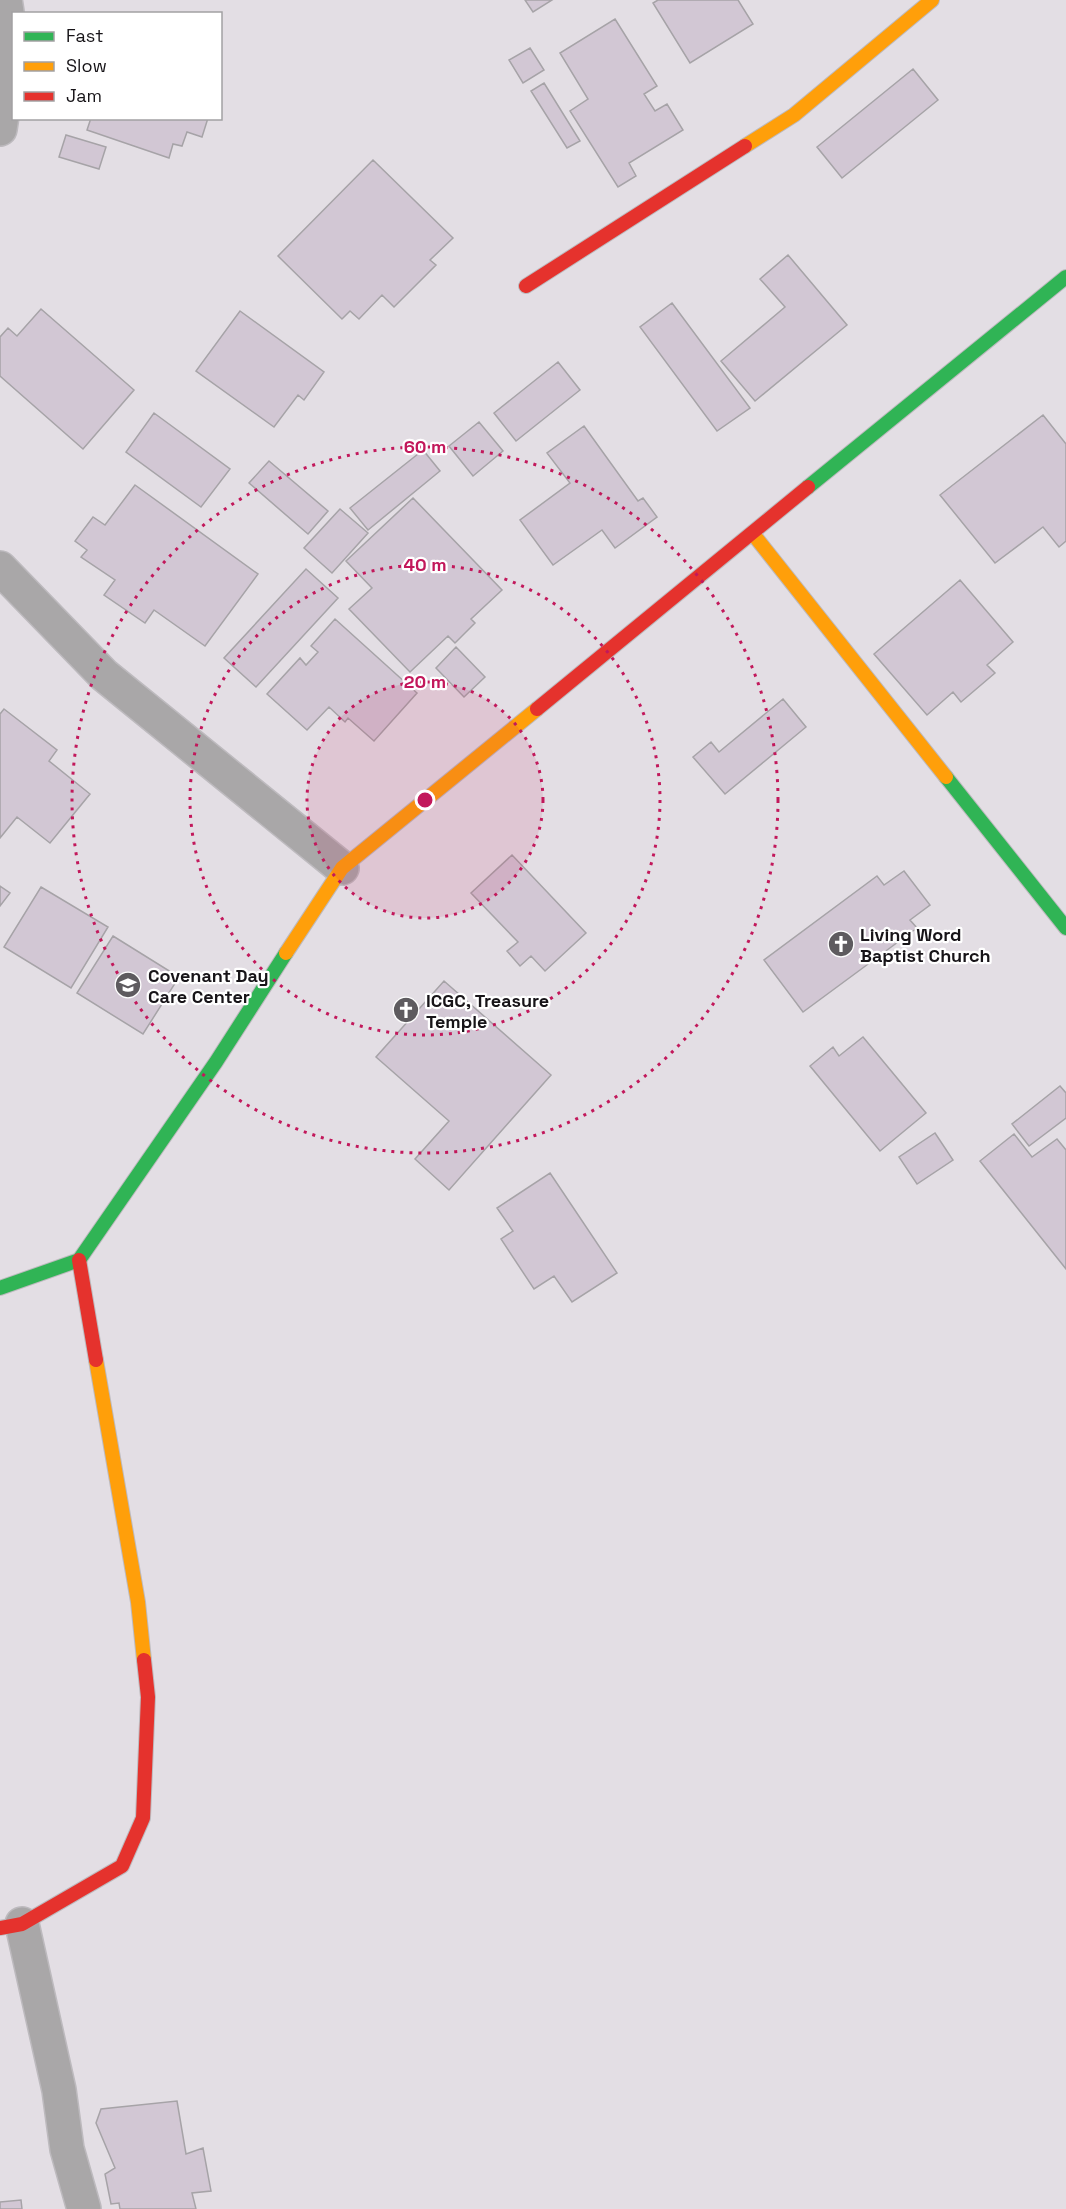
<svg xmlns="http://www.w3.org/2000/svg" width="1066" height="2209" viewBox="0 0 1066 2209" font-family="'Space Grotesk',sans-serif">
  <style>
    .building { fill: #d2c7d4; stroke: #a6a3a7; stroke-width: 1.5 }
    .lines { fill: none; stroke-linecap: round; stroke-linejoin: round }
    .street-casing { stroke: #bdbabe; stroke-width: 36 }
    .fast-casing { stroke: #bdbabe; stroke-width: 16 }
    .slow-casing { stroke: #bdbabe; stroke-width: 16 }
    .jam-casing { stroke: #bdbabe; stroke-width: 16 }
    .street { stroke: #a9a7a8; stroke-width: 33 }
    .fast { stroke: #30b455; stroke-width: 14 }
    .slow { stroke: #ff9f0a; stroke-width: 14 }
    .jam { stroke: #e5322d; stroke-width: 14 }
    .ring { fill: none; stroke: #c2185b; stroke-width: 3; stroke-dasharray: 3 6 }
    .labels { text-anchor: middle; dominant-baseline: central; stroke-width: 4.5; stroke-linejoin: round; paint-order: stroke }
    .poi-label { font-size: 18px; font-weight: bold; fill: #171418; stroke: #fff; text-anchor: start }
    .centre { fill: #c2185b; stroke: #fff; stroke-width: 3 }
    .ring-label { font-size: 18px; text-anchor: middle; font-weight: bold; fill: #c2185b; stroke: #fff; stroke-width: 4.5; stroke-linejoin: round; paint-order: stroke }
  </style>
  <rect width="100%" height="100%" fill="#e3dee4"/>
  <path class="building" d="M525 0H552L533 12Z
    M658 0H738L753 24 690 63 653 3Z
    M615 19 657 86 644 94 655 111 667 104 683 130 629 163 636 176 618 187 570 111 588 99 560 53Z
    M530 48 544 70 523 83 509 60Z
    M913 69 938 100 842 178 817 147Z
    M544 83 580 141 567 148 531 91Z
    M91 118H208L202 137 187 132 182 146 173 144 169 158 87 130Z
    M66 135 106 147 99 169 59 157Z
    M373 160 453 238 430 260 436 265 394 307 382 295 359 319 350 311 342 319 278 256Z
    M788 255 847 325 755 401 721 361 785 307 760 279Z
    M672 303 750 408 717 431 640 327Z
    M41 309 134 390 83 449 0 376V337L8 328 17 336Z
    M240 311 324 372 304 400 298 395 274 427 196 371Z
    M558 362 580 390 516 441 494 413Z
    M154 413 230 469 201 507 126 452Z
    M1043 415 1066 444V541L1059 547 1043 527 995 563 940 495Z
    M479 422 503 451 473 476 449 446Z
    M584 426 638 501 643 498 657 517 615 548 602 530 553 565 520 520 570 483 547 453Z
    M423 450 440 471 368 530 350 508Z
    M269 461 328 511 308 534 249 483Z
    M135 485 258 574 205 646 154 610 145 623 104 595 115 580 81 557 87 550 75 541 93 517 105 525Z
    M413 498 502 590 471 619 475 623 455 643 448 636 410 672 349 609 372 588 346 561Z
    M340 509 368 533 332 573 304 548Z
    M306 569 338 598 256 687 224 658Z
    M960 580 1013 642 987 665 995 673 961 702 953 692 927 715 874 654Z
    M335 619 417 693 374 741 348 718 345 722 329 707 307 730 267 694 300 658 306 665 318 652 311 646Z
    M456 647 485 677 464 697 436 668Z
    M783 699 806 727 725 794 693 757 711 742 719 752Z
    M4 709 57 750 49 761 90 794 50 843 17 817 0 838V714Z
    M512 855 586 933 545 971 531 956 520 966 507 951 518 942 471 893Z
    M904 871 930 905 910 920 917 928 803 1012 764 960 877 876 884 885Z
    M0 886 10 893 0 906Z
    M41 887 108 927 71 988 4 947Z
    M113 936 179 977 143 1034 77 993Z
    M444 981 551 1075 449 1190 415 1159 449 1121 376 1057Z
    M863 1037 926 1113 880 1151 810 1066 833 1047 839 1056Z
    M1060 1086 1066 1093V1118L1029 1146 1012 1124Z
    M935 1133 953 1160 917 1184 899 1157Z
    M1014 1134 1032 1157 1057 1139 1066 1150V1269L980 1161Z
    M550 1173 617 1273 572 1302 554 1276 534 1289 501 1239 513 1231 497 1208Z
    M177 2101 186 2154 203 2148 211 2191 192 2193 196 2209H120L119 2203 111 2204 105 2174 115 2168 96 2123 101 2109Z
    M21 2200 22 2209H0V2202Z"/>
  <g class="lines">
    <g class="street-casing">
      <path id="street" d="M0 129C6 91 13 38 5 0
        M0 568 104 675 342 868
        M22 1924 59 2090 67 2149 84 2209"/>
    </g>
    <g class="fast-casing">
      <path id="fast" d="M808 487 1066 277
        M946 777 1066 928
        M0 1288 79 1260 216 1062 286 953"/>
    </g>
    <g class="slow-casing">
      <path id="slow" d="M745 146 794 115 932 0
        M753 534 946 777
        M286 953 342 868 537 709
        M96 1360 138 1602 144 1660"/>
    </g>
    <g class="jam-casing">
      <path id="jam" d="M526 286 745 146
        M537 709 808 487
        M79 1260 96 1360
        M0 1928 22 1924 122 1866 143 1818 148 1697 144 1660"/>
    </g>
    <use href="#street" class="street"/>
    <use href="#fast" class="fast"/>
    <use href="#slow" class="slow"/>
    <use href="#jam" class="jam"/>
  </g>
  <circle cx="425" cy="800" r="118" fill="#c2185b" fill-opacity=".12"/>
  <g class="ring">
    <circle cx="425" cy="800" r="118"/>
    <circle cx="425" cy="800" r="235"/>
    <circle cx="425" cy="800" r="353"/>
  </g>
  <defs>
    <g id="church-disc" transform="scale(1.35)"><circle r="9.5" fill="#5e5b5f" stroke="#fff"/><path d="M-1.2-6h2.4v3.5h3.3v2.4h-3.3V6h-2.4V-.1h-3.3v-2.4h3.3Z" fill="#fff"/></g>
    <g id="school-disc" transform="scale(1.35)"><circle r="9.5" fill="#5e5b5f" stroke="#fff"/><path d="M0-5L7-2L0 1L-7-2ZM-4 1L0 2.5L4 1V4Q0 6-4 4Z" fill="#fff"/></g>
  </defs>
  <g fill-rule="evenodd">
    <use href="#church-disc" x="841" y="944"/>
    <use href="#school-disc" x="128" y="985"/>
    <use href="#church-disc" x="406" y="1010"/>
  </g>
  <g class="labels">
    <g class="poi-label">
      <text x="860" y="934">Living Word<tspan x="860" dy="21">Baptist Church</tspan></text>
      <text x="148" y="975">Covenant Day<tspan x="148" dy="21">Care Center</tspan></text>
      <text x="426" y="1000">ICGC, Treasure<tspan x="426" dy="21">Temple</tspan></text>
    </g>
  </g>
  <circle cx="425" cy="800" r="9" class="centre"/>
  <g class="ring-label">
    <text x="425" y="453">60 m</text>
    <text x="425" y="571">40 m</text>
    <text x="425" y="688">20 m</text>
  </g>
  <rect x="12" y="12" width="210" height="108" fill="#ffffff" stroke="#a2a1a3" stroke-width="1.5"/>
  <rect x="24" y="32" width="30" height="9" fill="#30b455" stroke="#a2a1a3" stroke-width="1.5"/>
  <text x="66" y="42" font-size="18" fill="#171418">Fast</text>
  <rect x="24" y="62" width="30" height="9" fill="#ff9f0a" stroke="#a2a1a3" stroke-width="1.5"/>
  <text x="66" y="72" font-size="18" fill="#171418">Slow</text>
  <rect x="24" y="92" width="30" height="9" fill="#e5322d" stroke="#a2a1a3" stroke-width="1.5"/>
  <text x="66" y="102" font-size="18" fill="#171418">Jam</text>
</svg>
